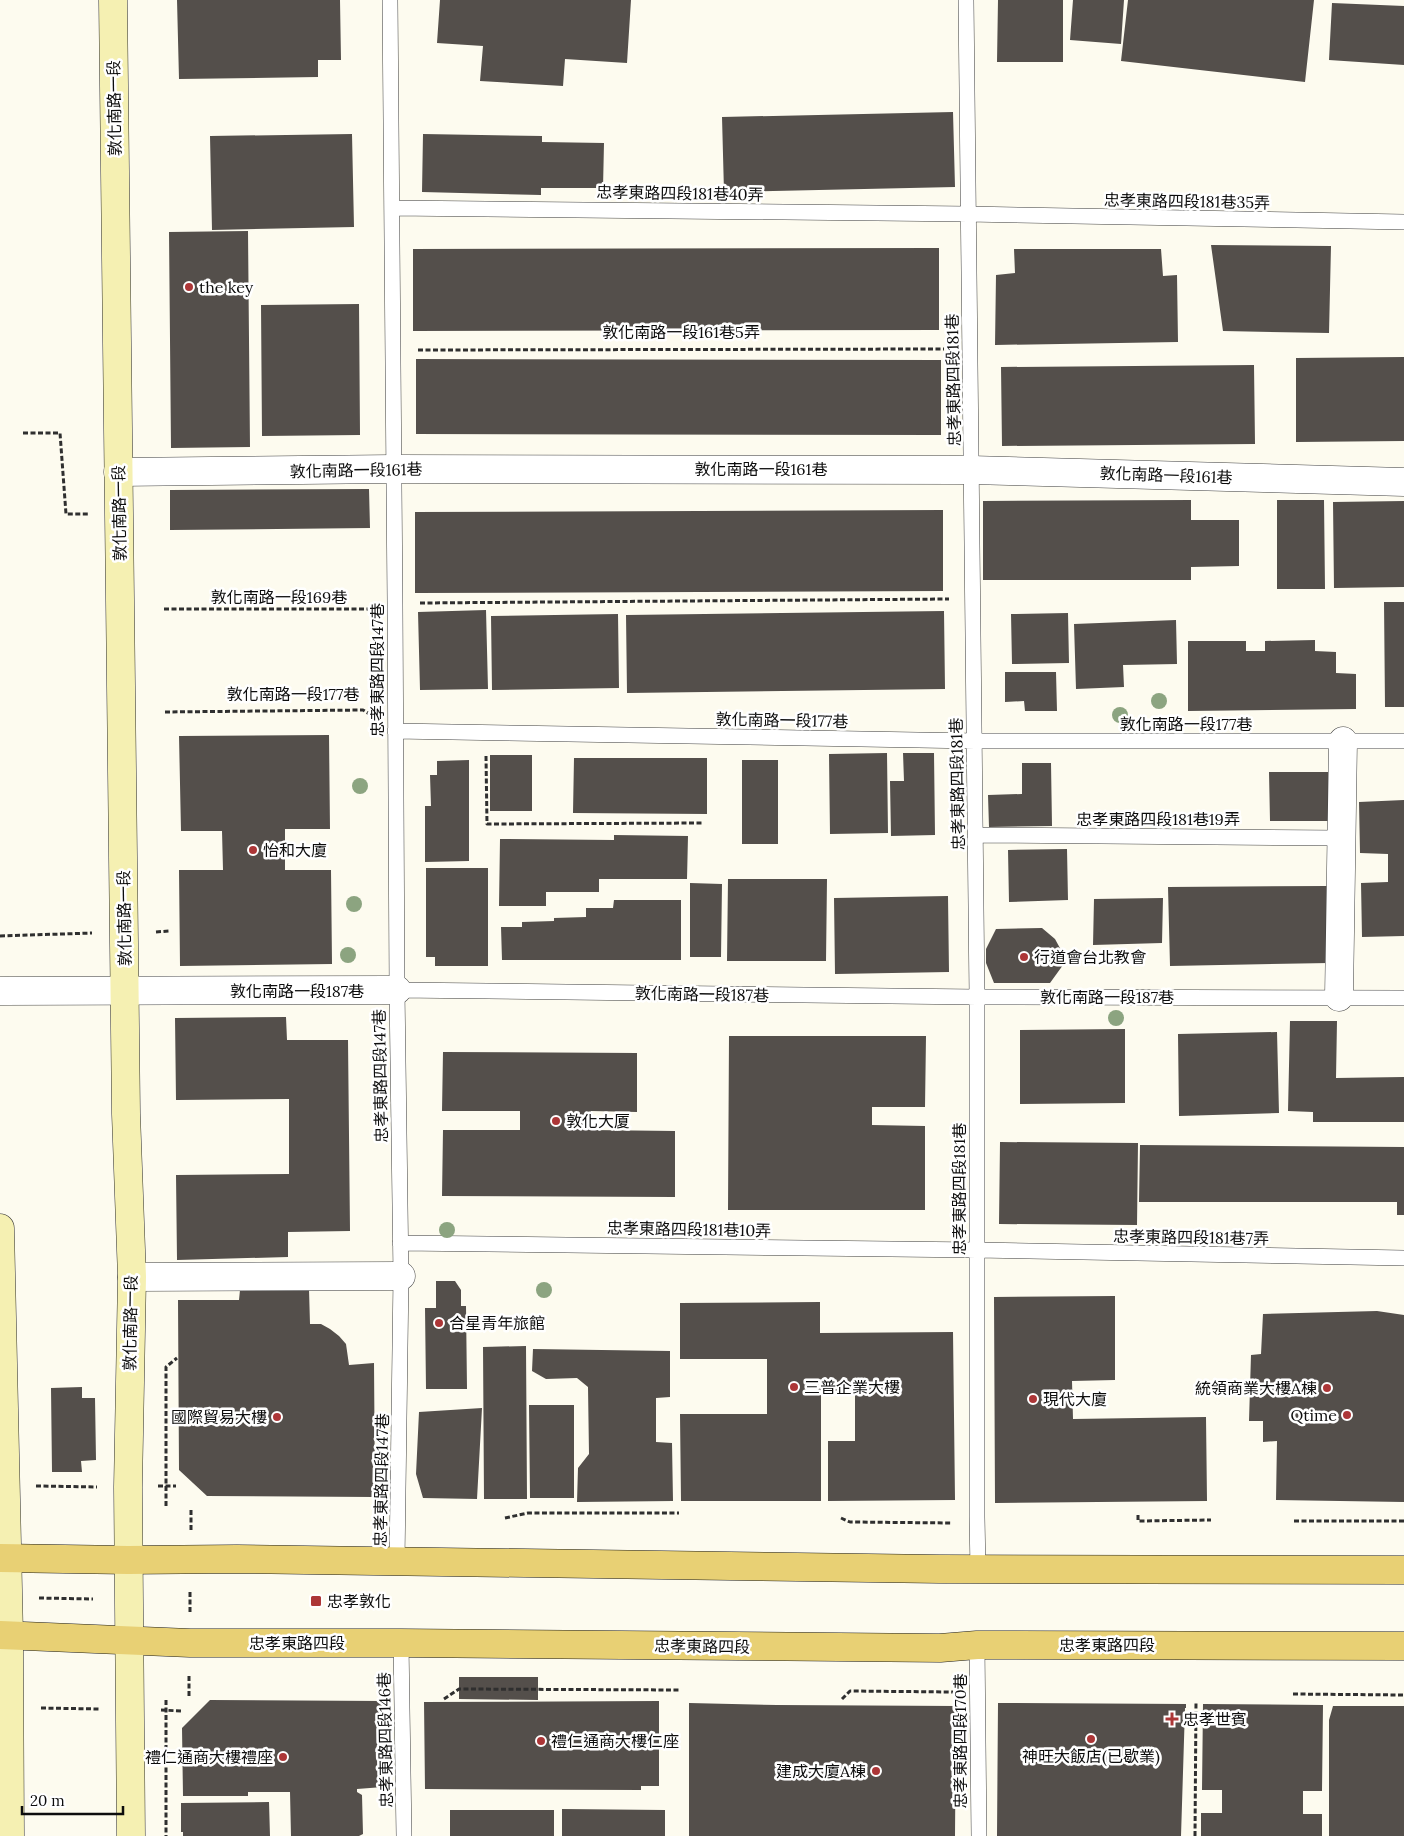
<svg xmlns="http://www.w3.org/2000/svg" width="1404" height="1836" viewBox="0 0 1404 1836" font-family="Lora,'Noto Sans TC',serif">
  <style>
    .building { fill: #544f4b }
    .lines { fill: none; stroke-linecap: round; stroke-linejoin: round }
    .lane-casing { stroke: #404040; stroke-width: 16 }
    .street-casing { stroke: #404040; stroke-width: 29 }
    .secondary-casing { stroke: #2f2f2f; stroke-width: 29 }
    .primary-casing { stroke: #1e1e1e; stroke-width: 29 }
    .path { stroke: #2f2f2f; stroke-width: 3; stroke-dasharray: 5 2.5; stroke-linecap: butt }
    .lane { stroke: #fff; stroke-width: 15 }
    .street { stroke: #fff; stroke-width: 28 }
    .secondary { stroke: #f5f0b2; stroke-width: 28 }
    .primary { stroke: #e8d074; stroke-width: 28 }
    .tree { fill: #8ca480 }
    .poi-dot { fill: #ac3637; stroke: #fff; stroke-width: 2 }
    .labels { text-anchor: middle; dominant-baseline: central; stroke-width: 5; stroke-linejoin: round; paint-order: stroke }
    .street-label { font-size: 16px; fill: #0d0d0d; stroke: #fff }
    .poi-label { font-size: 16px; fill: #0d0d0d; stroke: #fff; text-anchor: start }
  </style>
  <rect width="100%" height="100%" fill="#fdfbef"/>
  <path class="building" d="M177 0H340L341 60H318V77L179 79Z
    M440 0H631L627 63 565 59 563 86 480 81 483 46 437 43Z
    M998 0H1063V62H997Z
    M1073 0H1124L1121 44 1070 40Z
    M1128 0H1314L1305 82 1121 61Z
    M1332 3 1404 6V65L1329 60Z
    M953 112 955 187 724 192 722 117Z
    M352 134 354 227 212 230 210 136Z
    M423 134 542 136V142L604 143 603 188H541V195L422 192Z
    M248 231 250 447 171 448 169 232Z
    M1211 245 1331 246 1329 333 1223 331Z
    M939 248V330L413 331V249Z
    M1014 249H1161L1163 276 1177 275 1178 342 995 345 996 275 1015 273Z
    M359 304 360 435 262 436 261 305Z
    M1404 357V441L1296 442V358Z
    M416 359 941 360V435L416 434Z
    M1254 365 1255 444 1002 446 1001 367Z
    M369 489 370 528 170 530V490Z
    M1191 500V520H1239V566L1191 567V580H983V501Z
    M1277 500H1324L1325 589H1277Z
    M1404 501V587L1334 588 1333 502Z
    M943 510V591L415 593V512Z
    M1384 602H1404V707H1385Z
    M486 610 488 689 420 690 418 612Z
    M944 611 945 689 627 693 626 615Z
    M1068 613 1069 663 1012 664 1011 614Z
    M618 614 619 688 492 690 491 616Z
    M1176 620 1177 664 1123 665 1124 687 1076 689 1074 624Z
    M1315 640V651L1336 652V673L1356 674V709L1188 711V641H1246V651H1265V641Z
    M1005 672H1056L1057 711H1025L1024 701 1005 702Z
    M329 735 330 829H285V870H331L332 964 180 966 179 870H223L222 831H181L179 736Z
    M887 753 888 833 830 834 829 754Z
    M903 753H934L935 835 891 836 890 781H904Z
    M490 755H532V811H490Z
    M574 758H707V814L573 813Z
    M469 760V861L425 862V806H431L430 775H437V761Z
    M742 760H778V844H742Z
    M1022 763H1051L1052 826 989 827 988 795 1022 794Z
    M1269 772H1331L1333 821H1270Z
    M1404 800V936L1362 937 1361 883 1388 882V854L1360 853 1359 802Z
    M614 835 688 836 687 879H599V892H546V906H499L500 839 614 840Z
    M1067 849 1068 900 1009 902 1008 850Z
    M426 868H488V966H435V957H426Z
    M728 879H827L826 961H727Z
    M690 883 722 884 721 957H690Z
    M1328 886 1329 963 1170 966 1168 887Z
    M948 896 949 972 835 974 834 898Z
    M1163 898 1162 943 1093 945 1094 899Z
    M614 900H681V960H502L501 927H522V922L554 921V918L586 917V908H613Z
    M1042 928 1055 939 1061 950 1063 965 1050 983H994L986 963V949L996 929Z
    M286 1017 287 1040H348L350 1231 288 1232V1257L177 1260 176 1175 289 1174V1099L176 1100 175 1018Z
    M1290 1021H1337L1336 1078 1404 1077V1122H1313V1112L1288 1111Z
    M1125 1029V1103L1020 1104V1030Z
    M1277 1032 1279 1113 1179 1116 1178 1034Z
    M729 1036H926L925 1107H872V1125L925 1126V1210H728Z
    M443 1052 637 1053V1112L591 1111V1130L675 1131V1197L442 1196 443 1130H520V1111H442Z
    M1000 1142 1138 1143 1137 1225 999 1224Z
    M1140 1145 1404 1147V1215H1397V1202H1139Z
    M436 1281H455L461 1290V1306H466L467 1389H426L425 1308H436Z
    M309 1289 310 1324H321L330 1329 339 1336 346 1344 349 1365 374 1363 375 1497 207 1496 179 1470 178 1300H239L240 1290Z
    M1115 1296V1380L1072 1381 1073 1419 1206 1417 1207 1501 995 1503 994 1297Z
    M820 1302V1333L953 1332 955 1500 828 1501V1441H855V1391H821V1501H681L680 1414H767V1359H680V1303Z
    M1377 1311 1404 1315V1502L1276 1500 1277 1441 1263 1442V1421H1249L1251 1355 1261 1354 1263 1314Z
    M526 1346 527 1499H484L483 1347Z
    M533 1349 670 1351V1397L656 1398V1442L672 1443 673 1501 577 1502 578 1468 589 1454 588 1387 577 1378 546 1379 532 1371Z
    M82 1387V1398H95L96 1460 81 1461 82 1472H52L51 1388Z
    M529 1405H574V1498H530Z
    M482 1408 477 1499 423 1498 416 1474 419 1412Z
    M459 1677H538V1700L459 1699Z
    M210 1700 382 1701 383 1787 357 1789V1792L362 1795 363 1834 359 1836H291L290 1792H248V1796H183L182 1728Z
    M659 1701V1786H641V1790L425 1789 424 1702Z
    M689 1703 777 1705 956 1706 955 1836H689Z
    M998 1703 1186 1704V1708H1185L1181 1836H997Z
    M1203 1704 1323 1705 1322 1791H1303V1814H1322V1836H1201V1813H1222V1790H1202Z
    M1333 1706H1404V1836H1329V1720Z
    M269 1802 270 1836H183V1832H181V1803Z
    M562 1809 665 1810V1836H562Z
    M450 1810H554V1836H450Z"/>
  <g class="lines">
    <g class="lane-casing">
      <path id="lane" d="M390 0 395 604 397 990 401 1276 397 1562
        M966 0 977 997V1517L978 1569
        M392 208 968 214 1404 222
        M395 731 975 741H1404
        M975 835 1340 838
        M397 990 977 997 1404 998
        M400 1243 977 1250 1404 1258
        M401 1643 404 1836
        M977 1645 979 1836"/>
    </g>
    <g class="street-casing">
      <path id="street" d="M118 472 394 469 971 470 1404 482
        M0 991 397 990
        M1339 997 1343 741
        M132 1277 401 1276"/>
    </g>
    <g class="secondary-casing">
      <path id="secondary" d="M113 0 126 1114 132 1277 128 1487 131 1836
        M0 1228 9 1635 10 1836"/>
    </g>
    <g class="primary-casing">
      <path id="primary" d="M0 1558 128 1560 237 1559 939 1569 1404 1570
        M0 1635 190 1643H401L940 1648 977 1645 1404 1646"/>
    </g>
    <path class="path" d="M418 350 944 349
      M23 433H60L66 514H89
      M420 603 949 599
      M164 609H371
      M165 712 363 710 371 715
      M486 756 487 824 703 823
      M156 932 169 931
      M0 936 92 933
      M36 1486 97 1487
      M158 1486H176
      M166 1506V1367L177 1358
      M1138 1515V1521L1211 1520
      M505 1518 528 1513H679
      M841 1518 850 1522 952 1523
      M1294 1521H1404
      M191 1530V1508
      M39 1598 93 1599
      M190 1612V1591
      M1293 1694 1404 1695
      M189 1696V1674
      M444 1699 459 1689 679 1690
      M842 1699 850 1691 953 1692
      M166 1700V1836
      M41 1708 99 1709
      M161 1710 181 1711
      M1195 1836 1196 1702"/>
    <use href="#lane" class="lane"/>
    <use href="#street" class="street"/>
    <use href="#secondary" class="secondary"/>
    <use href="#primary" class="primary"/>
  </g>
  <g class="tree">
    <circle cx="1159" cy="701" r="8"/>
    <circle cx="1120" cy="715" r="8"/>
    <circle cx="360" cy="786" r="8"/>
    <circle cx="354" cy="904" r="8"/>
    <circle cx="348" cy="955" r="8"/>
    <circle cx="1116" cy="1018" r="8"/>
    <circle cx="447" cy="1230" r="8"/>
    <circle cx="544" cy="1290" r="8"/>
  </g>
  <g class="poi-dot">
    <circle cx="189" cy="287" r="5"/>
    <circle cx="253" cy="850" r="5"/>
    <circle cx="1024" cy="957" r="5"/>
    <circle cx="556" cy="1121" r="5"/>
    <circle cx="439" cy="1323" r="5"/>
    <circle cx="794" cy="1387" r="5"/>
    <circle cx="1327" cy="1388" r="5"/>
    <circle cx="1033" cy="1399" r="5"/>
    <circle cx="1347" cy="1415" r="5"/>
    <circle cx="277" cy="1417" r="5"/>
    <rect x="310" y="1595" width="12" height="12" rx="2.5"/>
    <path d="M1169.5 1711.5h5v5h5v5h-5v5h-5v-5h-5v-5h5z"/>
    <circle cx="1091" cy="1739" r="5"/>
    <circle cx="541" cy="1741" r="5"/>
    <circle cx="283" cy="1757" r="5"/>
    <circle cx="876" cy="1771" r="5"/>
  </g>
  <g class="labels">
    <g class="street-label">
      <text transform="translate(114 108) rotate(-91)">敦化南路一段</text>
      <text transform="translate(680 193) rotate(1)">忠孝東路四段181巷40弄</text>
      <text transform="translate(1187 201) rotate(1)">忠孝東路四段181巷35弄</text>
      <text x="681" y="332">敦化南路一段161巷5弄</text>
      <text transform="translate(953 380) rotate(-91)">忠孝東路四段181巷</text>
      <text x="761" y="469">敦化南路一段161巷</text>
      <text transform="translate(356 470) rotate(-1)">敦化南路一段161巷</text>
      <text transform="translate(1166 475) rotate(2)">敦化南路一段161巷</text>
      <text transform="translate(119 513) rotate(-91)">敦化南路一段</text>
      <text x="279" y="597">敦化南路一段169巷</text>
      <text transform="translate(377 670) rotate(-90)">忠孝東路四段147巷</text>
      <text x="293" y="694">敦化南路一段177巷</text>
      <text transform="translate(782 720) rotate(1)">敦化南路一段177巷</text>
      <text x="1186" y="724">敦化南路一段177巷</text>
      <text transform="translate(957 784) rotate(-91)">忠孝東路四段181巷</text>
      <text x="1158" y="819">忠孝東路四段181巷19弄</text>
      <text transform="translate(124 918) rotate(-91)">敦化南路一段</text>
      <text x="297" y="991">敦化南路一段187巷</text>
      <text transform="translate(702 994) rotate(1)">敦化南路一段187巷</text>
      <text x="1107" y="997">敦化南路一段187巷</text>
      <text transform="translate(380 1076) rotate(-91)">忠孝東路四段147巷</text>
      <text transform="translate(959 1189) rotate(-90)">忠孝東路四段181巷</text>
      <text transform="translate(689 1229) rotate(1)">忠孝東路四段181巷10弄</text>
      <text transform="translate(1191 1237) rotate(1)">忠孝東路四段181巷7弄</text>
      <text transform="translate(130 1323) rotate(-89)">敦化南路一段</text>
      <text transform="translate(381 1480) rotate(-89)">忠孝東路四段147巷</text>
      <text x="297" y="1643">忠孝東路四段</text>
      <text x="1107" y="1645">忠孝東路四段</text>
      <text transform="translate(702 1646) rotate(1)">忠孝東路四段</text>
      <text transform="translate(385 1740) rotate(-91)">忠孝東路四段146巷</text>
      <text transform="translate(960 1741) rotate(-90)">忠孝東路四段170巷</text>
    </g>
    <g class="poi-label">
      <text x="199" y="287">the key</text>
      <text x="263" y="850">怡和大廈</text>
      <text x="1034" y="957">行道會台北教會</text>
      <text x="566" y="1121">敦化大厦</text>
      <text x="449" y="1323">合星青年旅館</text>
      <text x="804" y="1387">三普企業大樓</text>
      <text x="1317" y="1388" text-anchor="end">統領商業大樓A棟</text>
      <text x="1043" y="1399">現代大廈</text>
      <text x="1337" y="1415" text-anchor="end">Qtime</text>
      <text x="267" y="1417" text-anchor="end">國際貿易大樓</text>
      <text x="327" y="1601">忠孝敦化</text>
      <text x="1183" y="1719">忠孝世賓</text>
      <text x="551" y="1741">禮仁通商大樓仁座</text>
      <text x="1091" y="1756" text-anchor="middle">神旺大飯店(已歇業)</text>
      <text x="273" y="1757" text-anchor="end">禮仁通商大樓禮座</text>
      <text x="866" y="1771" text-anchor="end">建成大廈A棟</text>
    </g>
  </g>
  <path d="M22 1806v8h101v-8" fill="none" stroke="#0d0d0d" stroke-width="2.5"/>
  <text x="30" y="1806" font-size="15" fill="#0d0d0d" stroke="#ffffff" stroke-width="4" paint-order="stroke">20 m</text>
</svg>
